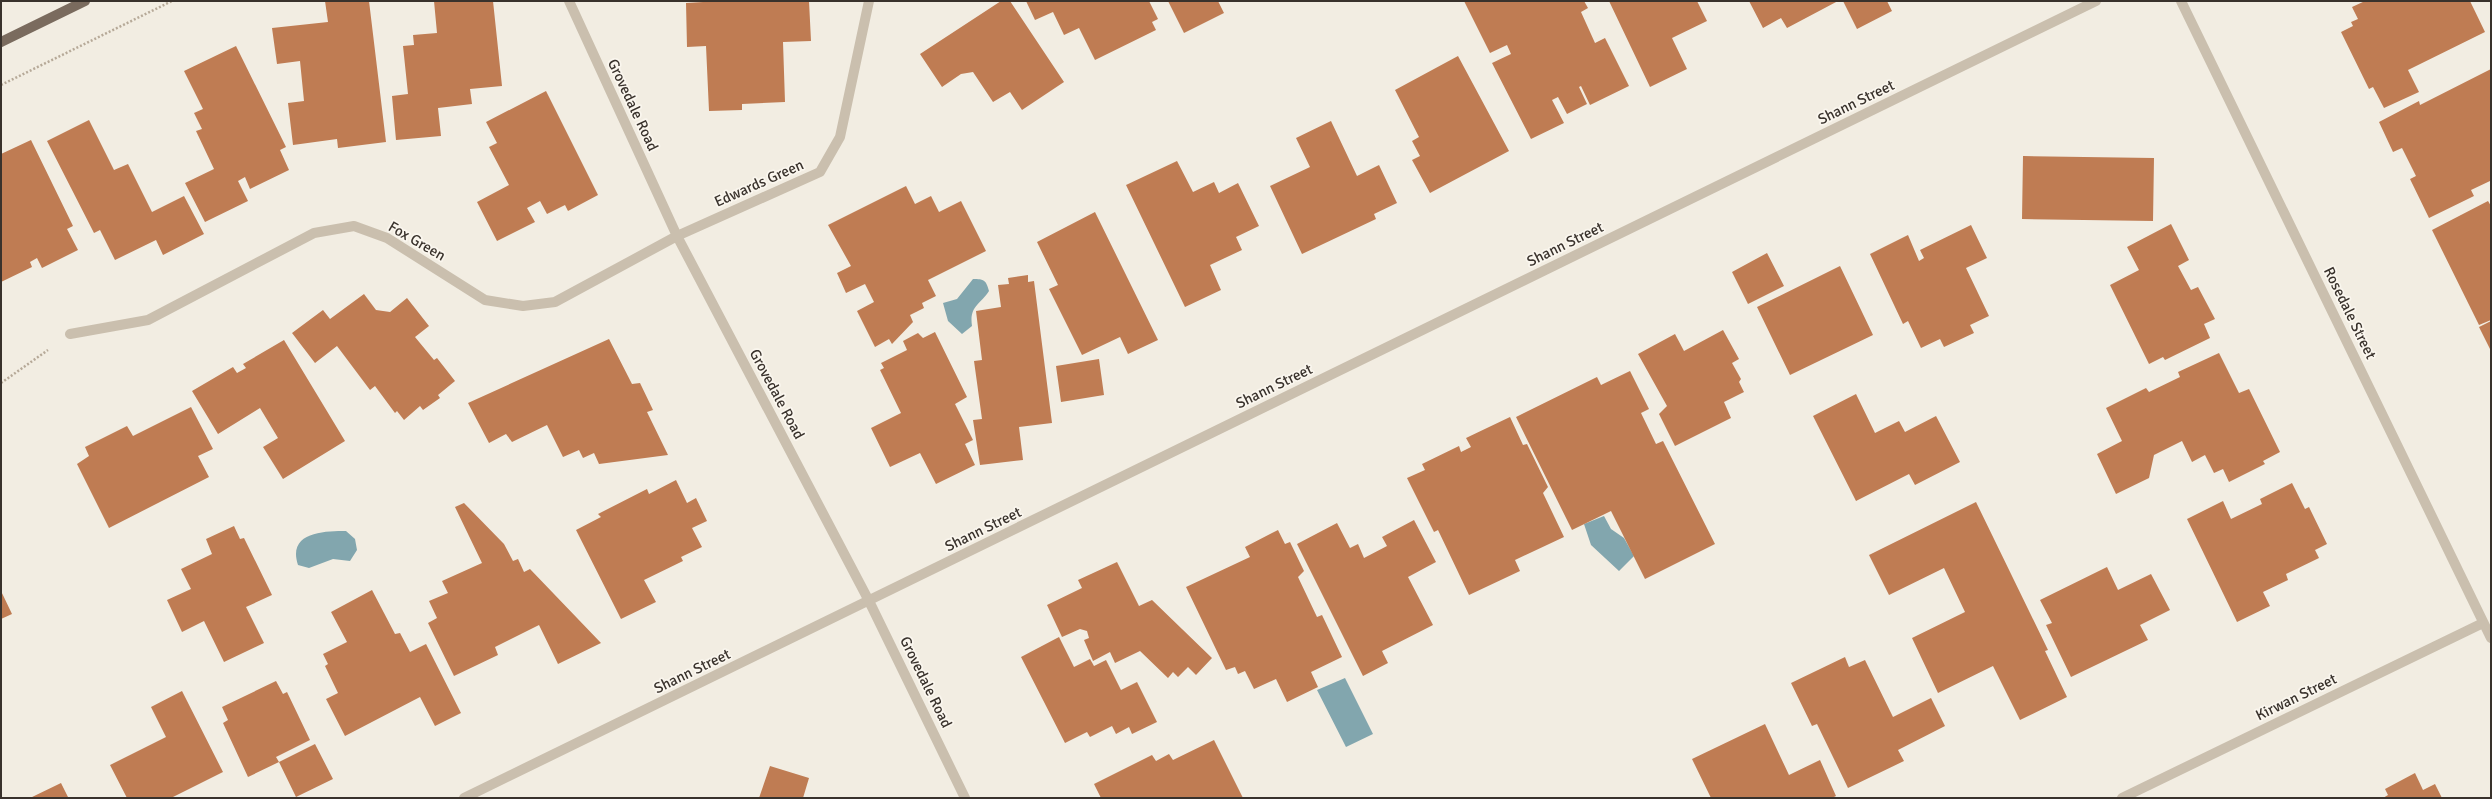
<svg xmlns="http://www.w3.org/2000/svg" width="2492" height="799" viewBox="0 0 2492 799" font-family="Signika,sans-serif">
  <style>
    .water { fill: #82a6ae }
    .building { fill: #bf7c53 }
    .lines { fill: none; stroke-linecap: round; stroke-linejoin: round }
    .path { stroke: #b6a998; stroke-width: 2.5; stroke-dasharray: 2 2; stroke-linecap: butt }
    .minor { stroke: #cabfae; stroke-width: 10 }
    .major { stroke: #7a6b5e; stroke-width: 10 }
    .labels { text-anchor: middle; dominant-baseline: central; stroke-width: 3.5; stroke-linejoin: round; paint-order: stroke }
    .street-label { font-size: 15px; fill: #39322c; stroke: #faf6ee }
  </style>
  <rect width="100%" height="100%" fill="#f2ede2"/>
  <path class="water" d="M973 279C984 279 986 280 989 291 980 305 969 306 972 326L962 334 948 321 943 303 957 299Z
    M1604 516 1611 529 1624 538 1634 556 1619 571 1591 545 1584 524Z
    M346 531 355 539 357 550 350 561 333 559 309 568 298 565C287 532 324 531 346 531Z
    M1345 678 1373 734 1346 747 1317 690Z"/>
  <path class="building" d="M325 1H369L386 142 338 148 337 139 293 145 288 103 304 101 300 61 277 64 272 28 328 22Z
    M434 1H493L502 86 470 89 472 104 438 108 441 136 396 140 392 96 408 94 403 46 414 45 413 35 437 33Z
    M720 1H809L811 41 783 42 785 102 742 104V110L709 111 706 46 687 47 686 3Z
    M1001 1H1010L1064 82 1022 110 1010 92 993 102 973 72 961 74 942 87 920 54Z
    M1026 1H1149L1158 19 1152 22 1156 30 1095 60 1079 28 1064 35 1053 12 1035 20Z
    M1168 1H1218L1224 13 1184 33Z
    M1464 1H1584L1588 8 1581 12 1595 43 1605 38 1629 86 1590 105 1581 86 1579 87 1587 104 1567 114 1558 97 1552 100 1564 123 1531 139 1492 63 1511 54 1507 45 1490 53Z
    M1609 1H1697L1707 21 1672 38 1687 69 1650 87Z
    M1749 1H1838L1787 28 1781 18 1763 28Z
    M1843 1H1887L1892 11 1857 29Z
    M2365 1H2470L2485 32 2408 70 2419 92 2384 108 2373 87 2369 89 2341 32 2353 26 2351 22 2358 19 2352 7Z
    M236 46 286 147 280 150 289 170 250 189 245 177 238 181 248 201 205 222 185 183 214 169 196 131 202 129 194 113 203 109 184 71Z
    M1458 56 1509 151 1430 193 1412 160 1420 156 1412 141 1419 137 1395 90Z
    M2491 69V184L2490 181 2471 190 2474 196 2429 218 2410 179 2416 176 2402 148 2393 152 2379 122 2419 101 2420 105Z
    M546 91 598 195 568 211 565 205 547 214 540 201 527 208 535 222 497 241 477 202 509 185 489 147 497 143 486 122Z
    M89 120 114 170 128 164 152 212 184 196 204 234 163 255 156 240 115 260 100 230 94 233 47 141Z
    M1331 121 1357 176 1379 165 1397 203 1374 214 1376 219 1302 254 1270 186 1310 167 1296 138Z
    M31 140 73 226 67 229 78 250 42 268 37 258 30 262 32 267 1 282V154Z
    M2023 156 2154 158 2153 221 2022 219Z
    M1177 161 1193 192 1214 182 1219 193 1238 183 1259 226 1236 237 1242 250 1210 265 1221 290 1185 307 1126 185Z
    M906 186 915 204 931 196 939 212 961 201 986 251 928 280 936 296 922 303 924 308 910 315 913 322 892 344 889 339 875 347 857 311 874 302 865 284 846 293 837 273 851 266 828 225Z
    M2488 201 2491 206V320L2479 325 2432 230Z
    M1095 212 1158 340 1128 354 1120 337 1082 355 1049 289 1058 285 1037 242Z
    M2171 224 2189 260 2178 266 2191 290 2198 287 2215 319 2204 324 2210 338 2165 360 2163 357 2149 364 2110 285 2139 270 2127 247Z
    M1971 225 1987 258 1966 268 1989 316 1970 325 1974 333 1944 347 1940 339 1921 348 1908 321 1903 324 1870 254 1908 235 1919 261 1924 258 1920 250Z
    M1767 253 1784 286 1748 304 1732 272Z
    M1840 266 1873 335 1790 375 1757 307Z
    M1028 275V282L1034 281 1052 423 1019 427 1023 460 980 465 973 420 982 419 974 361 982 360 976 311 1001 307 998 285 1009 284 1008 278Z
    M364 294 376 310 390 312 407 298 429 326 415 337 434 360 437 358 455 381 438 395 440 398 423 410 420 406 404 420 397 411 395 413 375 386 370 390 337 346 315 363 292 333 323 310 330 319Z
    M2491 321V351L2479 327Z
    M1723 330 1739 359 1732 363 1741 379 1739 382 1744 392 1724 402 1731 418 1675 446 1659 414 1667 406 1638 354 1675 334 1684 351Z
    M935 332 967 397 955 404 973 440 965 444 975 465 936 484 920 453 890 467 871 428 901 413 880 370 884 368 881 363 907 350 903 341 918 333 923 338Z
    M609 339 632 384 640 383 653 410 647 412 668 455 599 464 594 453 583 458 579 450 563 457 547 425 512 442 506 434 489 443 468 403Z
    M284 340 345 441 283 479 263 447 278 438 260 408 218 434 192 391 233 367 237 373 246 368 243 364Z
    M2219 353 2239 393 2249 389 2280 452 2263 461 2265 464 2229 482 2223 469 2214 473 2205 455 2192 462 2182 441 2154 455 2149 478 2116 494 2097 454 2122 441 2106 408 2146 388 2149 392 2180 377 2178 372Z
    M1099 359 1104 395 1061 402 1056 366Z
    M1630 371 1649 409 1641 413 1656 444 1663 441 1715 544 1645 579 1611 511 1572 530 1516 417 1597 377 1601 385Z
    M1856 394 1875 433 1899 421 1905 432 1936 416 1960 462 1915 485 1909 474 1856 501 1813 416Z
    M191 407 213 449 198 456 209 477 109 528 77 464 89 456 85 447 127 426 133 436Z
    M1510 417 1523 445 1527 444 1548 487 1543 493 1564 537 1515 560 1520 571 1469 595 1438 530 1434 532 1407 478 1425 470 1422 464 1459 446 1461 452 1471 447 1466 438Z
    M676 480 687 503 696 498 707 521 692 528 702 547 681 557 683 561 644 580 656 602 621 619 576 530 601 517 598 514 647 489 649 494Z
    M2292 483 2305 509 2309 507 2327 544 2315 550 2319 558 2286 574 2288 580 2263 592 2270 606 2237 622 2187 519 2223 501 2231 519 2262 504 2260 499Z
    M1976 502 2048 650 2045 651 2067 697 2020 720 1993 666 1938 693 1912 638 1965 612 1944 568 1889 595 1869 555Z
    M464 503 504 544 513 561 518 559 524 572 530 569 601 643 558 664 539 625 495 647 498 655 454 676 428 623 437 618 429 601 448 593 442 581 482 563 455 507Z
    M1414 520 1436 562 1408 577 1433 625 1382 651 1388 663 1363 676 1297 544 1337 523 1350 548 1358 544 1364 558 1387 546 1382 537Z
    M234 526 240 539 244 538 272 595 246 607 264 643 224 662 204 621 182 632 167 600 191 589 181 569 212 554 206 539Z
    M1278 530 1285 544 1290 542 1304 571 1298 577 1317 617 1322 615 1342 657 1311 672 1318 687 1287 702 1276 679 1254 689 1245 671 1238 674 1235 667 1226 670 1186 587 1250 557 1245 547Z
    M1117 562 1139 606 1152 600 1212 658 1196 675 1188 667 1178 677 1173 672 1168 678 1140 651 1115 663 1110 652 1093 661 1084 640 1089 638 1087 631 1080 629 1062 637 1047 605 1082 588 1078 580Z
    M2107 567 2118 590 2151 574 2170 610 2140 625 2148 640 2071 677 2046 625 2052 623 2040 600Z
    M372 590 395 634 400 633 410 652 426 644 461 713 435 726 420 697 345 736 326 699 338 693 325 666 328 664 323 654 347 642 331 612Z
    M1 591 12 614 1 619Z
    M1059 637 1074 667 1090 659 1094 666 1106 660 1121 690 1137 682 1157 722 1132 734 1129 727 1116 734 1112 726 1090 737 1087 732 1065 743 1021 657Z
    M1845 657 1849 667 1865 660 1893 717 1931 698 1945 726 1898 750 1904 761 1848 788 1817 724 1812 726 1791 683Z
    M276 681 283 694 287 692 310 740 276 757 279 762 248 777 223 723 228 720 222 707Z
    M182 691 223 772 171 798H127L110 765 166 737 151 707Z
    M1765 724 1789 775 1820 760 1836 796 1832 798H1711L1692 759Z
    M1214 740 1243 798H1101L1094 784 1152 755 1156 761 1169 754 1173 760Z
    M315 744 333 779 296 797 279 762Z
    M770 766 809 778 803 798H759Z
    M2415 773 2423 790 2435 784 2442 798H2383L2388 795 2385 789Z
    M61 783 68 797 73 798H30Z"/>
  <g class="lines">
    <path class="path" d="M1 85 172 1
      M1 383 48 350"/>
    <path class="minor" d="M569 1 677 236 869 601 965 798
      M2181 1 2491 638
      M70 334 148 320 314 233 354 226 387 238 485 300 523 306 555 302 677 236 820 172 840 137 869 1
      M464 798 2096 1
      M2122 798 2483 623"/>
    <path class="major" d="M1 42 85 1"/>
  </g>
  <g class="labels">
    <g class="street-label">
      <text transform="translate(1856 102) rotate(-26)">Shann Street</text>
      <text transform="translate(633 105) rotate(65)">Grovedale Road</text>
      <text transform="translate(759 183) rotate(-24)">Edwards Green</text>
      <text transform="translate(417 241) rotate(30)">Fox Green</text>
      <text transform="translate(1565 244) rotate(-26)">Shann Street</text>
      <text transform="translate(2350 313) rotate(64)">Rosedale Street</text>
      <text transform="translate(1274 386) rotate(-26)">Shann Street</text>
      <text transform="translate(777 394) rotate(62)">Grovedale Road</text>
      <text transform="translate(983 529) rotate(-26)">Shann Street</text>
      <text transform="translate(692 671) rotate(-26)">Shann Street</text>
      <text transform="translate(926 682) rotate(64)">Grovedale Road</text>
      <text transform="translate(2296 697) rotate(-26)">Kirwan Street</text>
    </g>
  </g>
  <rect width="2492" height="799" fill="none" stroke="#39322c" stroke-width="4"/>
</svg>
